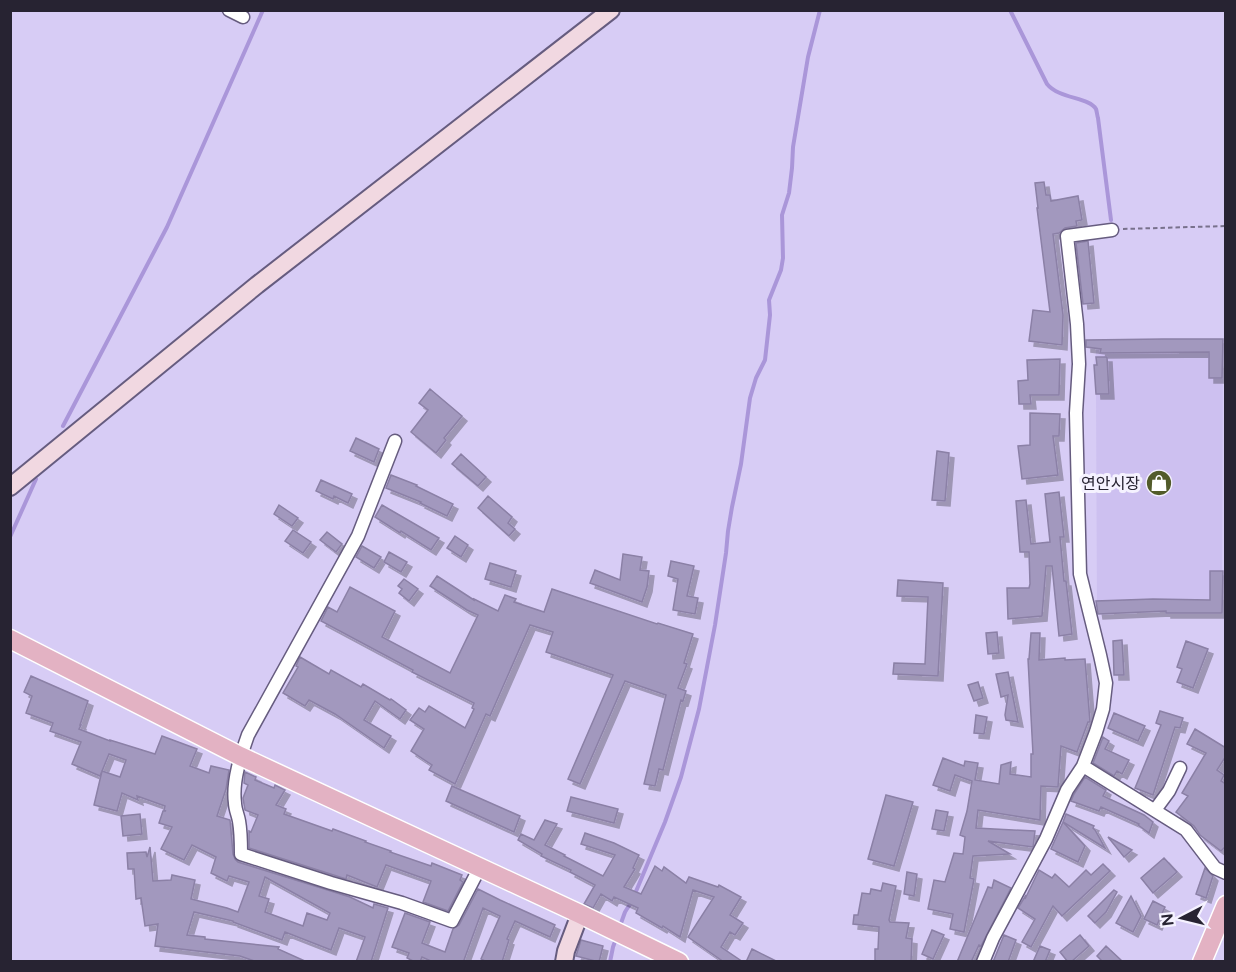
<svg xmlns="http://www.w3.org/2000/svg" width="1236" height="972" viewBox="0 0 1236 972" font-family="Figtree,'Noto Sans KR',sans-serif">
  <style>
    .built { fill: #cdc0f0 }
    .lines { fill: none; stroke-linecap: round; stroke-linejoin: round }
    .stream { stroke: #aa96d9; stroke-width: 4 }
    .building { fill: #a298be; stroke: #8b80a6; stroke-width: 1.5; fill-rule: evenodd; filter: url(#shadow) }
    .street-casing { stroke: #665c7f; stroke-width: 15 }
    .secondary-casing { stroke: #665c7f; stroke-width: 20 }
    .primary-casing { stroke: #fff; stroke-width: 21 }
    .path { stroke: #78718c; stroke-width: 2; stroke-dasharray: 4.5 3; stroke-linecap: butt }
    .street { stroke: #fff; stroke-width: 12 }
    .secondary { stroke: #f1d8e1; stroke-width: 16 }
    .primary { stroke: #e3b2c3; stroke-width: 18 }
    .labels { text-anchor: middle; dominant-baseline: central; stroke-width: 6; stroke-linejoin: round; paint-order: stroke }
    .poi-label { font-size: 16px; fill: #272332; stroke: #f5f2ff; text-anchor: end }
  </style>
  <defs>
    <filter id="shadow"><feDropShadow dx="5" dy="5" stdDeviation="0" flood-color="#0004"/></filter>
  </defs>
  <rect width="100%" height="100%" fill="#d7ccf5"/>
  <path class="built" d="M1163 339H1223L1222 613 1153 612 1097 614 1096 394 1094 365 1096 353V340Z"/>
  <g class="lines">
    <path class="stream" d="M1010 10 1047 84C1059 99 1089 97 1096 109 1097 112 1097 115 1098 118L1111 220
      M63 426 167 227 263 10
      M10 537 36 479
      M620 926 625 912 632 901 665 822 681 777 699 709 715 625 726 553 728 531 732 507 741 464 750 398 756 378 765 360 770 315 769 300 781 270 783 258 782 215 789 193 792 168 793 147 808 57 820 10
      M610 962 613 947 617 936"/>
  </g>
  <path class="building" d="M1044 182 1046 195H1050L1051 201 1078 196 1082 220 1076 221 1077 226 1065 228 1059 233 1053 234 1063 315 1062 345 1029 341 1033 310 1050 312 1037 208H1038L1035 183Z
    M1088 241 1094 303 1083 304 1076 243Z
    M1163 339H1223L1222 378H1209V352L1100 353 1101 349 1086 347V340Z
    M1096 357H1107L1109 394H1096L1094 365H1097Z
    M1060 359 1059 395H1030L1031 404H1019L1018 381 1028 380 1027 360Z
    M430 389 462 416 444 438 446 440 436 453 411 432 428 410 419 403Z
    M1030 413 1060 414 1059 436H1053L1058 475 1022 479 1018 446 1030 445Z
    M356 438 379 449 374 462 350 451Z
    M937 451 949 453 945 501 932 500Z
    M461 454 486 477 478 486 452 464Z
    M391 475 417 485 416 486 453 504 447 516 420 503 421 502 386 488Z
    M321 480 352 494 348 503 334 496 333 499 316 491Z
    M1059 492 1064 537H1060L1064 581H1066L1072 634 1059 636 1052 566H1046L1042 616 1008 619 1007 588H1029L1030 584 1029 552H1020L1016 501 1026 500 1031 544 1050 542 1045 494Z
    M488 496 512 517 508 523 515 529 509 536 478 508Z
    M279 505 298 518 292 526 274 514Z
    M382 505 439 538 431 550 401 531 400 533 375 517Z
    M293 530 311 542 303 553 285 541Z
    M327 532 342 544 336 552 320 540Z
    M455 536 468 545 461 557 447 548Z
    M362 546 381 557 374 568 356 557Z
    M389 552 407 562 401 572 384 562Z
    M623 554 642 557 640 570 649 571 647 587 642 602 590 583 595 570 620 580Z
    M671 561 694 566 687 596 698 598 695 614 673 610 678 579 668 576Z
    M490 563 516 571 511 587 485 579Z
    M1210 571H1223L1222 613H1166V611L1098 614 1096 601 1153 599 1210 600Z
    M437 576 474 600V599L498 611 505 595 516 599 514 602 544 612 552 589 657 624 658 623 693 634 684 663 687 664 678 688 686 691 683 701 681 700 663 770 659 769 655 786 644 784 666 695 625 681 580 784 568 779 613 675 546 652 553 632 530 625 490 716 486 714 455 784 429 770 432 765 411 751 424 729 410 720 419 708 425 712 429 706 465 728 474 709 472 708 474 703 412 672 413 670 321 621 328 607 337 612 350 587 395 611 382 637 450 673 478 615 467 610 430 586Z
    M404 579 418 589 409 601 399 593 402 589 398 586Z
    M898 580 943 583 938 676 893 674 894 663 925 664 928 597 897 596Z
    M997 632 999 653 988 654 986 633Z
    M1031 633H1040L1039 660 1065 658V660L1085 659 1090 722H1088L1077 752 1061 746 1058 787 1041 786 1040 820 978 810 976 828 1035 831 1033 847 988 841 1010 854 973 856 970 878 974 879 964 932 950 929 953 914 928 909 934 880 945 882 954 853 963 854 965 837 960 835 967 811 972 781 955 775 950 791 933 785 943 758 964 766 965 761 978 763 975 780 999 784 1001 765 1011 762 1010 774 1031 777V754H1033L1028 659H1029Z
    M1122 640 1124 675H1114L1113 641Z
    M1186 641 1208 649 1193 688 1177 682 1182 669 1177 667Z
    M300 657 329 674 331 670 361 687 363 684 390 700 391 699 406 710 400 719 375 701 364 720 391 736 384 748 335 714 309 700 305 706 283 693 298 667 296 666Z
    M1008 672 1018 722 1006 720 1005 715 1008 695 1001 697 996 674Z
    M31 676 88 701 80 725H81L79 729 110 741V740L155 754 162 736 197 749 190 766 209 773 211 766 229 770 226 789 217 816 230 820 233 854 235 859 238 862 350 897 373 908 374 904 388 908 371 962H356L365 937 339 928 331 950 285 932 282 940 233 922V921L194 912 187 935 205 937V939L279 947 278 949 307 962H257L240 956 155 946 158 924 145 926 141 898 136 899 134 869H128L127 853 146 852 147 857 150 847 153 881 171 880 172 875 195 880 191 899 227 908 238 912 249 882 229 876 227 881 211 873 216 857 192 845 184 860 161 849 172 827 159 823 163 811H166L164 810 165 806 137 796 138 800 122 793 117 811 94 805 102 771 120 777 126 760 109 754 100 776 72 764 81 742 50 731 53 723 26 713 32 696 24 692ZM265 877 330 913 327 920 307 913 303 926 265 912 269 899 259 896Z
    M978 682 983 698 974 701 968 685Z
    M1160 711 1183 718 1180 728 1175 727 1153 795 1135 788 1161 725 1156 723Z
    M1114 713 1145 726 1138 741 1108 728Z
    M976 715 987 717 984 734 974 733Z
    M1195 729 1226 748V756L1217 770 1224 775 1221 781 1226 784V846L1221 851 1200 835 1194 826 1176 812 1188 796 1182 793 1206 753 1187 744Z
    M1103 737 1109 741 1105 749 1129 760 1122 774 1117 771 1114 776 1093 763Z
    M245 772 256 777 255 780 274 788 275 785 285 790 276 805 286 809 284 814 332 831 333 829 366 841 365 842 391 851 390 852 431 866 432 863 462 875 460 880 463 882 448 911 423 902 431 881 386 865 377 887 347 875 346 879 249 848V831L251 832 258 815 245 810 243 798 248 785 244 783Z
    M1085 777 1106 790 1103 796 1144 815 1153 822 1149 833 1138 825 1139 824 1101 807 1099 811 1071 801 1074 794Z
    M452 786 520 816 514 832 446 801Z
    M886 795 913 802 894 866 868 859Z
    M571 797 618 809 614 823 567 811Z
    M936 810 948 812 944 831 932 829Z
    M140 814 142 834 123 836 121 816Z
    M1066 814 1094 826 1093 828 1095 830 1105 848 1063 822Z
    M545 820 557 824 545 845 565 855 564 856 603 876 615 855 581 844 585 833 614 843 639 855 633 868 635 869 624 887 641 894 655 866 662 871 664 867 686 883 689 877 718 887 719 885 741 897 730 915 743 923 735 935 730 932 721 947 743 962H724L688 937 714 897 693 890 680 937 663 926 662 928 636 913 638 908 614 897 612 901 601 894 593 908 584 904 595 885 570 872 571 870 541 856 542 854 518 840 521 834 534 840Z
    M1063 822 1085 846 1078 862 1051 849Z
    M1108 837 1132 850 1124 857Z
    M1164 858 1177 872 1153 893 1141 878Z
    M1103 864 1110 871 1062 916 1053 906 1031 947 1022 942 1035 919 1018 908 1026 895 1025 899 1039 870 1052 878 1055 874 1069 887 1086 870 1091 875Z
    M1205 868 1213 876 1206 898 1196 894Z
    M907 872 917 874 914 896 904 894Z
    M994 880 1011 888 981 946 979 945 971 962H957L988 887 992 888Z
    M883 883 896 886 889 920 890 922 909 923 906 938 912 939 911 962H875V949H878L879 927 853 924 854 915H858L862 893 870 894 871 889 881 891Z
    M478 889 500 900 555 925 550 937 515 921 507 939 509 940 502 962H487L481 959 500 916 483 908 464 960 466 962H433L422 957 420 962H415L407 958 409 953 392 947 405 913 430 922 422 943 445 952 453 929 459 925Z
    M1114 890 1117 892 1106 912 1095 923 1088 916Z
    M1131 896 1141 916 1133 932 1116 923Z
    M1153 901 1165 907 1157 925 1144 919Z
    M932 930 944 935 933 959 922 954Z
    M1004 935 1016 940 1008 962H993Z
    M1080 935 1089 946 1071 962H1068L1060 952Z
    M581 940 603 946 599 962 576 956Z
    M1040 946 1050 950 1045 962H1033Z
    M1106 946 1123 962H1103L1097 956Z
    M752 949 778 962H746Z"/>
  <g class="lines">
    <g class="street-casing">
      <path id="street" d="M229 10 243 17
        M395 441 358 536 248 735C241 755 232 781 235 803 235 809 238 815 239 821 241 832 241 843 241 854L331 883 402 903 452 921 480 867
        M1083 766 1186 830 1215 868 1226 873
        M1155 810 1169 791 1180 768
        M983 962 993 938 1046 839 1067 790 1083 766 1096 732 1103 709 1106 683 1100 655 1080 574 1076 413 1079 364 1077 324 1067 236 1112 230"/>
    </g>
    <g class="secondary-casing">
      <path id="secondary" d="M10 487 257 285 611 10
        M564 962 566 951 580 914"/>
    </g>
    <g class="primary-casing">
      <path id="primary" d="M10 639 240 756 580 914 679 962
        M1202 962 1226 905"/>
    </g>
    <path class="path" d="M1123 229 1226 226"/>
    <use href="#street" class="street"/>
    <use href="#secondary" class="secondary"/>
    <use href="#primary" class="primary"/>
  </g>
  <defs>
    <g id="shop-disc" transform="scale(1.35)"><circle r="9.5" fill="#525b2a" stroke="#f5f2ff"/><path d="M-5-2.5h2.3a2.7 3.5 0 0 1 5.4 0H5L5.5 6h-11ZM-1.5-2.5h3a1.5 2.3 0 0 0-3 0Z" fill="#fff"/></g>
  </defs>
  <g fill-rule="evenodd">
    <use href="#shop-disc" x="1159" y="483"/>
  </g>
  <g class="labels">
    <g class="poi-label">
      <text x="1140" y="483">연안시장</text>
    </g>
  </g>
  <rect width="1236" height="972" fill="none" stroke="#272332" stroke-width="24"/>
  <g transform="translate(1182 918) rotate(263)" stroke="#f5f2ff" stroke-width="4.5" paint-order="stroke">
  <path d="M0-4.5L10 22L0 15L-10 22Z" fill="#272332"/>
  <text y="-9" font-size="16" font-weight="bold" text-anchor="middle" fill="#272332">N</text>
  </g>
</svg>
